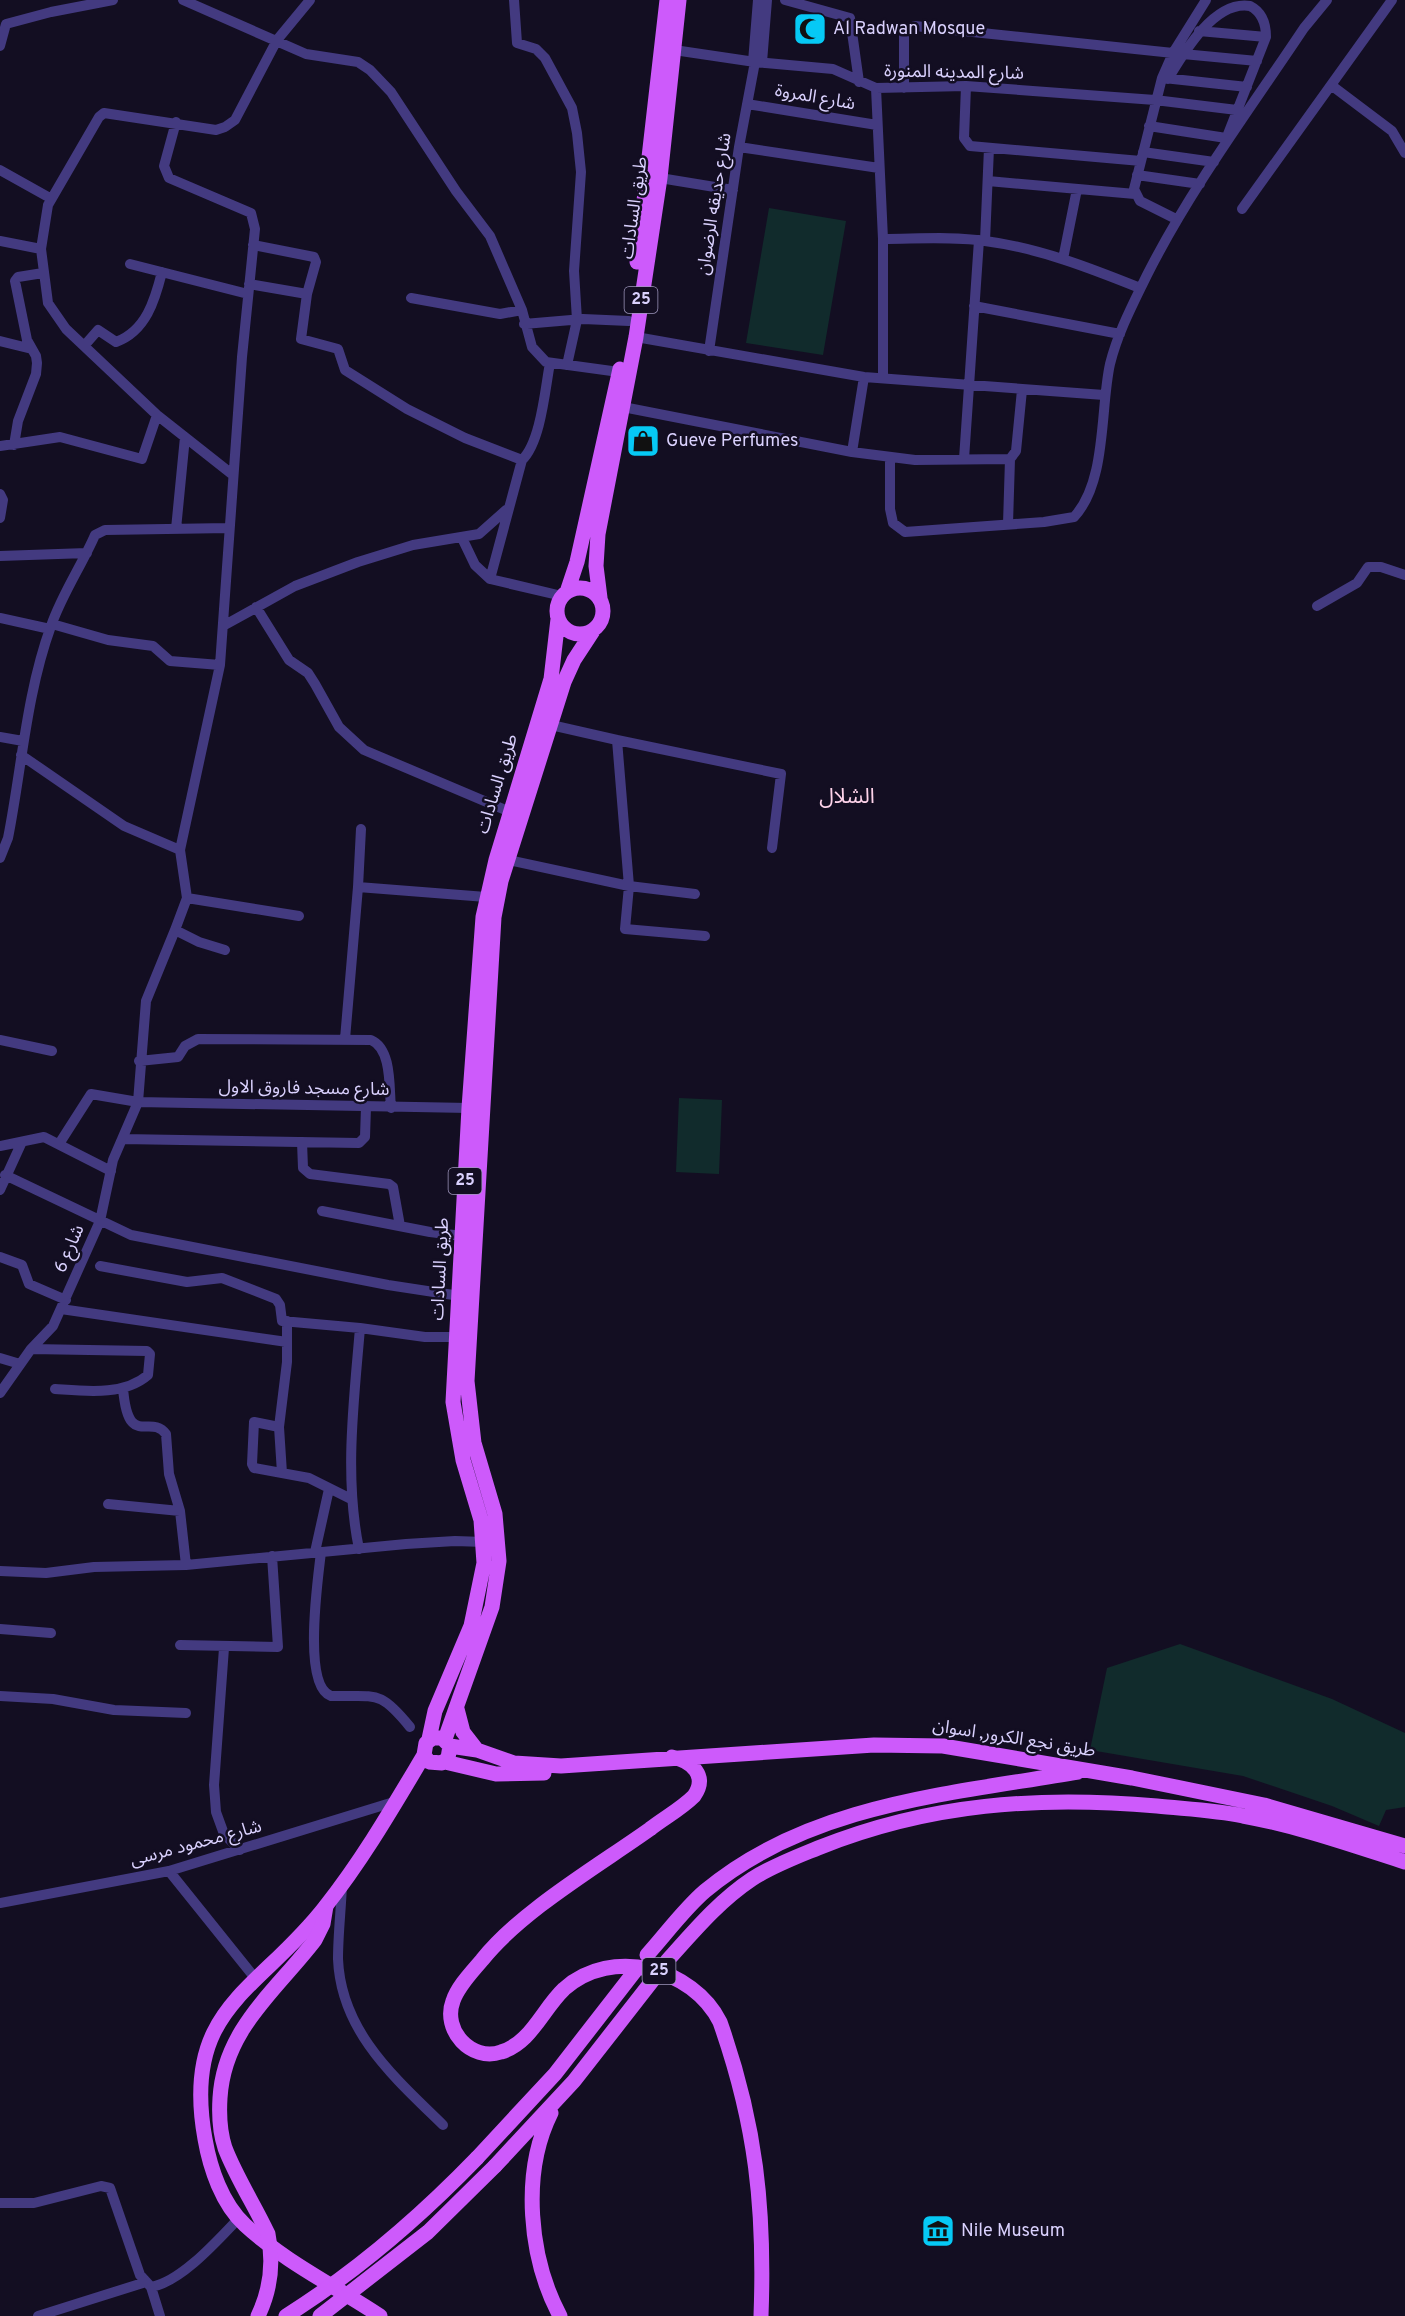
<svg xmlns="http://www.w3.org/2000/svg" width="1405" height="2316" viewBox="0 0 1405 2316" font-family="Overpass,'Noto Sans Arabic',sans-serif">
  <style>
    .green { fill: #112b2c }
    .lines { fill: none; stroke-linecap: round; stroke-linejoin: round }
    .street { stroke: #433a80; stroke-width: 10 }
    .primary { stroke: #cd5afb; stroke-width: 15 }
    .primary-bridge { stroke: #cd5afb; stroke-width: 15 }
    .labels { text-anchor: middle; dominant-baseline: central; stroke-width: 5; stroke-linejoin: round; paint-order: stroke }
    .shield { fill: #130e22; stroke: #9e96bc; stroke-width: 1.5 }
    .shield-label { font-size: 16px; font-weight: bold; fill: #dad1fe }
    .poi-label { font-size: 18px; fill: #dad1fe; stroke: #130e22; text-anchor: start }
    .street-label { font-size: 18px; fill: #dad1fe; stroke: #130e22 }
    .quarter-label { font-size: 21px; fill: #fed3ea; stroke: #130e22 }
  </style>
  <rect width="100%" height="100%" fill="#130e22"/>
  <path class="green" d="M769 208 846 221 823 355 746 343Z
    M679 1098 722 1100 719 1174 676 1172Z
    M1180 1644 1332 1699 1405 1733V1807L1386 1810 1379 1826 1332 1806 1243 1776 1090 1750 1107 1668Z"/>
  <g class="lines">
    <path class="street" d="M183 0 306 54 358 62 370 70 391 92 456 191 490 236 522 310 532 347 546 362 619 372
      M514 0 517 43 536 49 545 58 572 108 577 133 581 172 574 271 577 320 567 365
      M785 0 850 18 859 82
      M1199 31 1266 37
      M0 46 6 24 51 12 113 0
      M674 50 755 62 833 69 876 88 966 86 1155 100 1237 110
      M1183 54 1257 61
      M753 62 758 0
      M762 62 767 0
      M1164 78 1247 87
      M1168 79C1183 54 1214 0 1250 6 1262 12 1266 24 1266 37L1228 134
      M1331 85 1392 131 1405 153
      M966 86 964 138 970 146 1141 161
      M876 88 883 239V378
      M904 88V30L915 26 1173 53
      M747 104 877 125
      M176 122 164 166 169 178 251 213 255 229 242 357 220 665 180 850 187 898
      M1149 126 1226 138
      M739 147 879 168
      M1143 152 1214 162
      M0 170 50 198
      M1137 175 1200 184
      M660 178 733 190
      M988 181 1135 194
      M1242 209 1392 0
      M1176 219 1140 201 1134 189 1162 78 1173 53 1206 0
      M883 239C916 239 952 236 985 241 1039 248 1090 268 1140 288
      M0 241 41 249
      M985 241 989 148
      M253 245 314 257 316 262 307 294 301 339 338 349 345 370 407 409 465 438 522 460
      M1063 259 1077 189
      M130 264 248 294
      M249 284 307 294
      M411 298 500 314 522 310
      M974 306 1120 334
      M524 324 583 319 629 321
      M636 337 864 377 1104 395
      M0 341 32 349
      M84 346 98 330 116 342C146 331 155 300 162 272
      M709 351 739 147 755 62
      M623 407 852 452 915 460 1010 459 1016 451 1022 390
      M14 445 18 421 36 374 37 363 36 356 27 340 15 281 18 277 43 273
      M0 446 60 437 142 459 157 415
      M852 452 864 377
      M890 457V509L893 523 905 532 1044 522 1074 517C1107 482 1100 409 1110 364 1118 332 1133 304 1147 275 1191 188 1250 109 1304 28L1327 0
      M964 459 979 240
      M233 475 157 415 66 329 48 303 41 249 48 205 99 117 104 113 216 130 225 127 235 120 277 40 310 0
      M0 494 3 500 0 518
      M1008 524 1010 459
      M176 529 185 437
      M462 538 475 565 490 579 562 596
      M0 556 87 553
      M490 579 522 460C541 442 545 389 550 363
      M1317 606 1357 583 1368 567H1381L1405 575
      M256 607 289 660 308 673 315 684 339 727 364 750 510 812
      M0 618 50 629
      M52 624 108 640 153 646 170 661 220 665
      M223 626 295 586 358 562 413 545 479 534 506 510
      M551 725 617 740 629 886 625 929 705 936
      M0 737 23 741
      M617 740 781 774 772 848
      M21 755 124 826 180 850
      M361 829 358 887 486 897
      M0 858 8 838C22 767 26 695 51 626 62 594 82 565 95 535L105 530 229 528
      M508 860 629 886 695 894
      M175 930 187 898 299 916
      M345 1039 358 887
      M0 1040 52 1051
      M139 1061 178 1057 185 1046 198 1039 371 1040C392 1049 389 1087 391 1108
      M122 1139 359 1143 365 1137 366 1107
      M302 1142 303 1168 310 1174 389 1184 393 1187 400 1226
      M59 1144 91 1094 138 1102 469 1108
      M0 1146 44 1137 111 1171
      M5 1175 131 1235 388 1285 460 1296
      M0 1190 21 1144
      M322 1211 430 1232 462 1236
      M0 1257 22 1265 29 1284 66 1300
      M100 1266 187 1282 222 1278 276 1299 280 1305 282 1321 360 1328
      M61 1309 287 1342
      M31 1349 147 1351 150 1354 148 1375C124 1396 85 1391 55 1389
      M0 1358 20 1364
      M123 1388C128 1450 150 1413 166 1434L169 1474 180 1511 186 1565
      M0 1393 31 1349 53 1326 100 1221 113 1160 138 1102 146 1001 175 930 199 942 225 950
      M279 1427 254 1422 252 1464 254 1468 309 1478 351 1499
      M282 1473 279 1427 287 1362V1321
      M108 1504 180 1511
      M359 1549C344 1476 354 1401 360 1328L425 1337H456
      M315 1552 329 1489
      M321 1552C318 1579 302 1686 331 1696 377 1697 379 1689 410 1727
      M0 1571 46 1573 94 1567 186 1565 406 1544 455 1541 484 1542
      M0 1629 51 1633
      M180 1645 278 1647 272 1556
      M224 1648 214 1785 216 1812 224 1834 240 1850
      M0 1696 53 1699 114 1710 186 1713
      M169 1871 255 1978
      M342 1885C341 1910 338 1935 338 1959 341 2032 395 2078 443 2125
      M0 1903 169 1871 397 1801
      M0 2203H34L101 2186 110 2188 140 2275 151 2287 160 2316
      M151 2287C181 2282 218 2240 239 2218
      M38 2316 146 2282"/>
    <path class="primary" d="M637 262 667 0
      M557 611a23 23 0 1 1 46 0a23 23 0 1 1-46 0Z
      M567 592 577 562 620 369
      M600 598 596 566 598 534 636 337 660 178 679 0
      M457 1709 463 1732 477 1750
      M429 1739 435 1711 471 1626 484 1563 481 1520 463 1460 453 1402 469 1108 483 917 496 860 551 679 558 619
      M445 1739 492 1607 499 1561 495 1514 474 1443 467 1381 494 917 501 881 564 682 574 660 593 631
      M450 1746 477 1750 514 1763 561 1766 874 1745 943 1746 1132 1778 1264 1805 1405 1846
      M672 1757C692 1761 708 1776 694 1796 681 1809 664 1818 650 1829 598 1866 521 1911 482 1960 472 1972 458 1986 453 2001 442 2030 471 2062 501 2052 531 2043 542 2010 564 1989 612 1946 693 1968 720 2022 756 2124 765 2208 761 2316
      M445 1762 496 1774 544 1773
      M647 1955C666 1934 684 1909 705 1891 809 1804 950 1794 1078 1772
      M667 1961C694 1931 719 1901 752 1879 772 1866 796 1857 818 1848 930 1803 1038 1796 1157 1806 1186 1809 1215 1810 1243 1816 1298 1826 1352 1845 1405 1862
      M551 2113C521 2173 529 2258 560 2316
      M477 2158 555 2074 635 1971
      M495 2166 574 2081 656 1976
      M380 2316C335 2286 285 2262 245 2225 222 2204 210 2168 205 2139 181 2007 259 1992 325 1907 363 1859 393 1807 424 1755L426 1743 433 1738H442L450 1746 448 1758 442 1763 429 1762 424 1755"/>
    <path class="primary-bridge" d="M258 2316C271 2289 274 2263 268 2234 255 2206 236 2177 225 2148 220 2133 219 2114 220 2098 224 2029 276 1991 315 1940L323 1924 326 1906
      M286 2316C356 2272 420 2217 477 2158
      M320 2316 428 2232 495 2166"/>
  </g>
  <defs>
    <g id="mosque-square" transform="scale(1.725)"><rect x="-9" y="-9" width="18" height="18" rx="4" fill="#06c9f5" stroke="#130e22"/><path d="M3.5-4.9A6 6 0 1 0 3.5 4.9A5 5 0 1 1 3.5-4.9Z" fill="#111"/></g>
    <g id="shop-square" transform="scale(1.725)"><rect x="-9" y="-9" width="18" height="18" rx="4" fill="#06c9f5" stroke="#130e22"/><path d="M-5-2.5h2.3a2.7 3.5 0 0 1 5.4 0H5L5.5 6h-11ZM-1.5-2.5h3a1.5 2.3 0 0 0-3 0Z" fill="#111"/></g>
    <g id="museum-square" transform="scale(1.725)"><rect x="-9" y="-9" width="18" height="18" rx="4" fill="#06c9f5" stroke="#130e22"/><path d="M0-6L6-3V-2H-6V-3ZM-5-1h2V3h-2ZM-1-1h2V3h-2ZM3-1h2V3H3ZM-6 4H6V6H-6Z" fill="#111"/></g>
  </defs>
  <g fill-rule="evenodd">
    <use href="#mosque-square" x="810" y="29"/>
    <use href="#shop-square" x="643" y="441"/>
    <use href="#museum-square" x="938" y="2231"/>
  </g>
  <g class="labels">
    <g class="shield">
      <rect x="624.5" y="287" width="33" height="26" rx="4.5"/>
      <rect x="448.5" y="1168" width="33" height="26" rx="4.5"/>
      <rect x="642.5" y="1958" width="33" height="26" rx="4.5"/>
    </g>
    <g class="shield-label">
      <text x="641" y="300">25</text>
      <text x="465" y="1181">25</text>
      <text x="659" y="1971">25</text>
    </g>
    <g class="poi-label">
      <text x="833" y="29">Al Radwan Mosque</text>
      <text x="666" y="441">Gueve Perfumes</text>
      <text x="961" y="2231">Nile Museum</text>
    </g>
    <g class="street-label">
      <text transform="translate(954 73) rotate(1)">شارع المدينه المنورة</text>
      <text transform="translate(815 98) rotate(10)">شارع المروة</text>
      <text transform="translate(715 204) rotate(-81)">شارع حديقه الرضوان</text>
      <text transform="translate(635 208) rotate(-82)">طريق السادات</text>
      <text transform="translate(498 784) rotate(-73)">طريق السادات</text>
      <text transform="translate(304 1089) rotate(1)">شارع مسجد فاروق الاول</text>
      <text transform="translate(70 1249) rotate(-67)">شارع 6</text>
      <text transform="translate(441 1269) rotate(-87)">طريق السادات</text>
      <text transform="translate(1014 1739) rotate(9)">طريق نجع الكرور, اسوان</text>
      <text transform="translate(196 1844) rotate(-15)">شارع محمود مرسى</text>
    </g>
    <g class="quarter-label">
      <text x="847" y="797">الشلال</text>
    </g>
  </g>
</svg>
